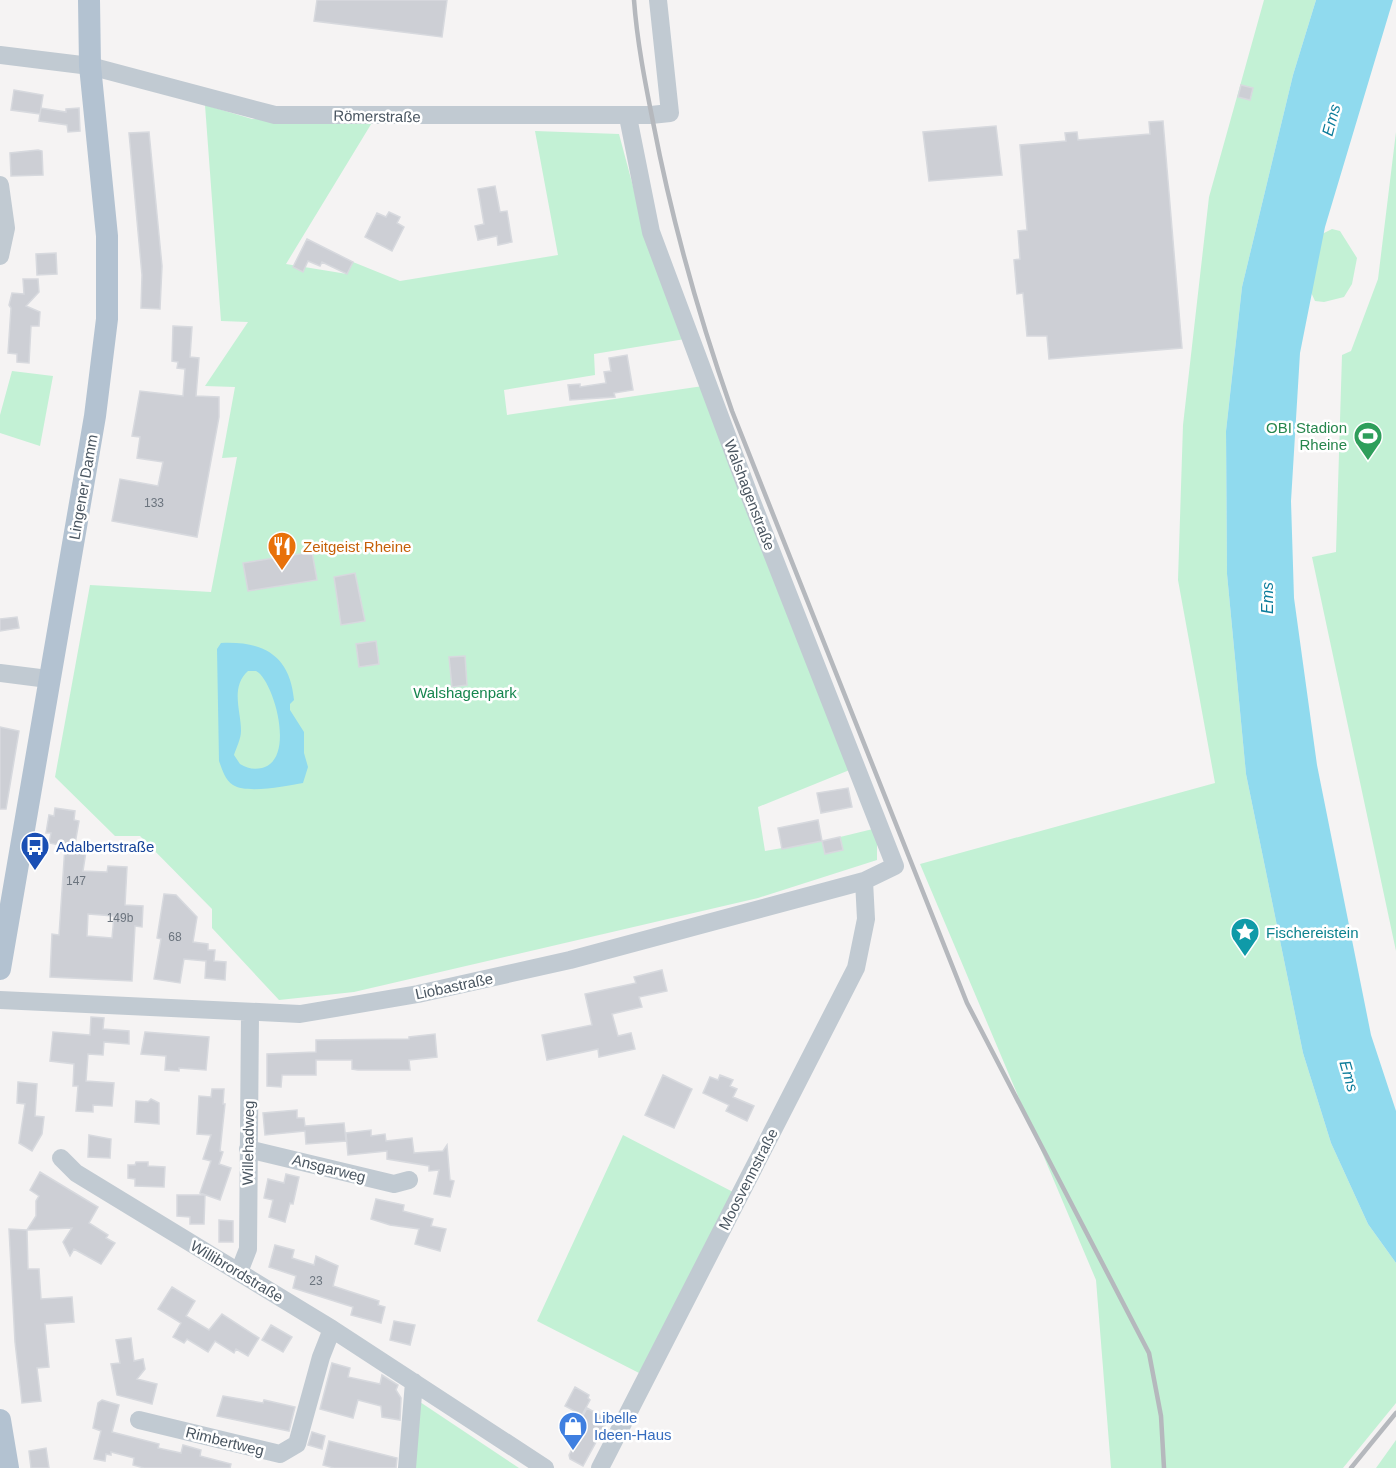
<svg xmlns="http://www.w3.org/2000/svg" width="1396" height="1468" viewBox="0 0 1396 1468" font-family="Arial,sans-serif">
  <style>
    .green { fill: #c3f1d5 }
    .water { fill: #90daee; fill-rule: evenodd }
    .building { fill: #cdcfd5; stroke: #d7d9de; stroke-width: 1.5; fill-rule: evenodd }
    .lines { fill: none; stroke-linecap: round; stroke-linejoin: round }
    .minor { stroke: #c1cad2; stroke-width: 18 }
    .major { stroke: #b3c2d1; stroke-width: 22 }
    .rail { stroke: #b5b8bd; stroke-width: 4.5 }
    .labels { text-anchor: middle; dominant-baseline: central; stroke-width: 5; stroke-linejoin: round; paint-order: stroke }
    .number-label { font-size: 12px; fill: #6b747e }
    .street-label { font-size: 15px; fill: #4a5661; stroke: #fff }
    .leisure-label { font-size: 15px; fill: #27864d; stroke: #fff; text-anchor: end }
    .food-label { font-size: 15px; fill: #c56008; stroke: #fff; text-anchor: start }
    .park-label { font-size: 15px; fill: #17864f; stroke: #fff }
    .transit-label { font-size: 15px; fill: #164399; stroke: #fff; text-anchor: start }
    .culture-label { font-size: 15px; fill: #0d838f; stroke: #fff; text-anchor: start }
    .shop-label { font-size: 15px; fill: #366cbe; stroke: #fff; text-anchor: start }
    .water-label { font-size: 16px; font-style: italic; fill: #0c7c9b; stroke: #fff }
  </style>
  <rect width="100%" height="100%" fill="#f5f3f3"/>
  <path class="green" d="M1264 0H1316L1293 75 1242 287 1226 431 1227 574 1246 774 1303 1053 1331 1143 1368 1224 1396 1263V1403L1343 1468H1111L1096 1280 920 864 1215 783 1178 580 1183 425 1209 197Z
    M205 105 252 119 373 121 286 264 347 274 353 262 400 281 558 255 535 131 619 134 646 235 685 339 594 354 595 375 504 390 507 415 703 386 852 769 758 807 765 851 822 841 825 854 843 850 840 837 877 828V860L758 898 354 992 279 1000 212 928V909L140 836H115L55 777 90 585 211 592 237 457 222 458 235 387 205 386 248 322 221 321Z
    M1396 132V951L1312 557 1336 552 1342 355 1351 351 1378 279Z
    M1332 229 1340 231 1357 258 1352 284 1344 297 1324 302 1315 301 1308 286 1318 236Z
    M12 371 53 376 40 446 0 433V415Z
    M623 1135 733 1192 641 1374 537 1321Z
    M417 1400 519 1468H413Z
    M1396 1440V1468H1376Z"/>
  <path class="water" d="M1316 0H1393L1325 227 1300 353 1291 501 1294 598 1317 765 1371 1035 1396 1111V1263L1368 1224 1331 1143 1303 1053 1246 774 1227 574 1226 431 1242 287 1293 75Z
    M221 643C263 641 290 655 294 700L290 704V710L304 732V753L308 767 303 783C287 786 247 794 233 785 225 780 222 769 219 761L217 649ZM248 671H256C273 679 297 759 262 768 253 770 247 768 240 764L234 755C236 748 241 739 241 731 241 711 230 687 248 671Z"/>
  <path class="building" d="M317 0H447L442 37 314 21Z
    M1241 85 1253 88 1250 100 1238 97Z
    M14 90 43 95 40 114 41 108 66 112V109L79 108 80 131 68 132 67 125 39 121 40 114 11 110Z
    M1163 121 1182 348 1049 359 1047 336H1027L1023 293 1017 294 1014 260 1020 259 1018 231 1027 230 1020 145 1066 141 1065 133 1077 132 1078 140 1150 134 1149 122Z
    M996 126 1002 175 929 181 923 132Z
    M149 132 162 266 160 309 141 308 142 275 129 133Z
    M38 150 42 151 43 175 11 176 10 153Z
    M495 186 500 212 507 211 512 242 498 245 497 236 478 240 475 226 484 224 478 189Z
    M389 212 400 217 397 223 404 227 392 251 365 237 377 213 386 217Z
    M307 239 353 262 347 274 322 262 320 266 308 261 303 272 293 267Z
    M56 253 57 274 37 275 36 254Z
    M23 279H38L39 292 26 306 40 312 39 326H31L29 363 17 362V354L8 353 11 308 9 305 12 293 24 294Z
    M173 326 192 327 190 357 199 358 196 396 219 397V417L197 537 112 521 120 479 158 486 163 462 137 458 140 437 132 436 140 391 183 396 185 369 177 368 178 362 172 361Z
    M627 355 633 390 614 393 615 397 570 400 568 385 580 384V387L606 383 604 372 611 371 609 358Z
    M312 552 317 580 248 591 243 563Z
    M355 573 365 621 341 625 334 577Z
    M17 617 19 628 0 631V619Z
    M376 641 379 664 359 667 356 644Z
    M465 656 467 685 452 687 449 657Z
    M0 727 19 731 6 809H0Z
    M848 788 852 807 821 813 817 793Z
    M55 808 75 811 74 820 79 821 75 844 87 845 83 871 107 872 108 866 127 867 125 905 143 906 142 927 135 926 132 981 50 977 52 934 59 935 65 846 49 843 51 833H46L49 815 54 816ZM88 914 114 916 112 938 87 936Z
    M818 820 822 841 840 837 843 850 825 854 822 841 782 849 778 828Z
    M164 894 176 895 197 917 193 942 208 944V950H215L214 961 226 962 225 980 205 978 206 961 184 959 180 983 154 979 161 939 157 938Z
    M662 970 667 991 639 997 642 1007 612 1014 618 1036 631 1033 635 1049 599 1057 598 1049 547 1060 542 1035 592 1025 585 994 636 983 634 977Z
    M91 1017 104 1018 103 1029 129 1031V1044L104 1042 103 1055 88 1054 86 1081 114 1083 112 1106 93 1105V1112L76 1111 78 1086H73L74 1064 50 1061 53 1032 90 1035Z
    M145 1032 209 1037 206 1070 179 1068V1071L165 1070 166 1056 141 1054Z
    M435 1034 437 1057 409 1060 410 1070H358L352 1069V1060H316V1075H282L281 1087 267 1086V1054L316 1052V1040L409 1039V1037Z
    M663 1075 692 1089 674 1128 645 1115Z
    M720 1075 733 1080 730 1086 737 1089 733 1097 754 1106 747 1121 726 1111 729 1105 703 1093 710 1077 718 1080Z
    M18 1082 37 1084 35 1116 44 1117 42 1134 32 1151 19 1143 25 1104 17 1103Z
    M212 1089H224L223 1104H225L220 1151 223 1152 219 1164 231 1168 220 1200 200 1193 211 1161 203 1159 211 1135 197 1134 199 1096 211 1097Z
    M151 1099 159 1103V1124L135 1122 136 1101 148 1102Z
    M297 1110V1118H304L305 1126 344 1123 346 1141 306 1144 305 1131 265 1135 263 1113Z
    M371 1130V1136L385 1134 386 1141 412 1138 414 1153 443 1151 447 1145 450 1180 454 1181 450 1197 434 1194 439 1170 429 1171V1166L387 1159V1151L348 1155 346 1133Z
    M89 1135 111 1139 110 1158 88 1157Z
    M136 1162H148V1166L165 1167 164 1187 135 1186V1179L128 1178V1165H135Z
    M40 1172 98 1207 89 1223 108 1235 106 1238 115 1243 101 1264 74 1249 70 1256 63 1242 72 1228 27 1230 28 1269H39L41 1299 72 1297 74 1322 45 1324 49 1367 37 1368 41 1401 22 1403 15 1342 9 1229 27 1230 36 1216V1201L39 1196 30 1190Z
    M286 1174 299 1177 293 1204 290 1203 285 1222 269 1217 273 1200 264 1198 268 1179 284 1183Z
    M177 1195H205L204 1224H190V1217L177 1216Z
    M376 1199 404 1205 403 1211 433 1219 431 1226 446 1229 440 1251 415 1244 419 1229 390 1225 371 1219Z
    M219 1220 233 1221V1242H219Z
    M275 1245 294 1250 292 1258 314 1265 316 1256 338 1266 333 1286 379 1301 378 1305 385 1307 381 1323 351 1315 353 1307 293 1288 296 1276 269 1267Z
    M172 1287 195 1301 186 1316 209 1330 222 1314 259 1338 248 1356 236 1349 234 1353 215 1341 208 1352 187 1339 184 1343 173 1337 181 1323 158 1309Z
    M394 1321 415 1325 410 1345 390 1340Z
    M271 1325 292 1337 283 1352 262 1340Z
    M131 1338 134 1361 143 1359 145 1369 137 1379 157 1384 152 1404 117 1395 111 1364 120 1363 116 1340Z
    M332 1363 350 1368 348 1377 380 1384 382 1375 398 1385 396 1390 401 1398 400 1420 382 1417 381 1406 358 1400 353 1418 320 1409Z
    M575 1387 589 1395 588 1398 590 1400 582 1415 565 1406Z
    M223 1396 263 1403 264 1400 295 1407 289 1431 217 1416Z
    M102 1400 119 1405 112 1432 159 1444 158 1448 181 1453 183 1445 201 1450 200 1456 231 1464 230 1468H144L133 1465 134 1458 111 1452V1455L106 1454 105 1461 94 1459 101 1431 93 1428 98 1403Z
    M587 1408 608 1420 583 1466 570 1459 569 1455 579 1435 575 1432Z
    M312 1432 325 1436 322 1449 308 1445Z
    M329 1441 397 1458 396 1468H334L323 1465Z
    M46 1448 49 1468H31L29 1451Z"/>
  <g class="lines">
    <path class="minor" d="M0 55 90 66 275 115H651L670 113 658 0
      M0 185 6 228 0 256
      M0 673 48 679
      M0 1000 300 1014 418 994 570 960 864 881 895 866 750 497 651 232 628 117
      M248 1149 394 1184 409 1180
      M61 1158 76 1173 332 1329 545 1468
      M239 1272 248 1249 250 1014
      M139 1420 280 1454 297 1444 321 1357 332 1329
      M407 1468 414 1382
      M600 1468 856 968 866 919 864 881"/>
    <path class="major" d="M0 969 95 416 107 319V236L90 66 89 0
      M0 1420 8 1468"/>
    <path class="rail" d="M634 0C637 41 645 82 653 122 672 221 699 317 732 411L967 1003 1149 1353 1161 1416 1164 1468
      M1351 1468 1396 1413"/>
  </g>
  <defs>
    <g id="stadium-pin" transform="scale(1.5)"><path d="M0 17L-7.5 6A9.5 9.5 0 1 1 7.5 6Z" fill="#2e9e5b" stroke="#fff"/><path d="M0-5a6.5 5 0 1 0 0 10a6.5 5 0 1 0 0-10ZM-3.5-1.8h7v3.6h-7Z" fill="#fff"/></g>
    <g id="restaurant-pin" transform="scale(1.5)"><path d="M0 17L-7.5 6A9.5 9.5 0 1 1 7.5 6Z" fill="#e8710a" stroke="#fff"/><path d="M-5-6h1v4h1v-4h1v4h1v-4h1v5L-1.5 .5V6h-2V.5L-5-1ZM5-6V6H3V1.5H1.5Q1.5-4 5-6Z" fill="#fff"/></g>
    <g id="bus-pin" transform="scale(1.5)"><path d="M0 17L-7.5 6A9.5 9.5 0 1 1 7.5 6Z" fill="#1a4fb4" stroke="#fff"/><path d="M-5-6H5V4H4V6H2V4H-2V6H-4V4H-5ZM-3.5-4V0h7V-4ZM-3.5 1.2v1.5H-2V1.2ZM2 1.2v1.5H3.5V1.2Z" fill="#fff"/></g>
    <g id="sight-pin" transform="scale(1.5)"><path d="M0 17L-7.5 6A9.5 9.5 0 1 1 7.5 6Z" fill="#0f9aa8" stroke="#fff"/><path d="M0-6L1.8-2.2L6-1.7L2.9 1.2L3.7 5.4L0 3.3L-3.7 5.4L-2.9 1.2L-6-1.7L-1.8-2.2Z" fill="#fff"/></g>
    <g id="shop-pin" transform="scale(1.5)"><path d="M0 17L-7.5 6A9.5 9.5 0 1 1 7.5 6Z" fill="#3f7fe0" stroke="#fff"/><path d="M-5-2.5h2.3a2.7 3.5 0 0 1 5.4 0H5L5.5 6h-11ZM-1.5-2.5h3a1.5 2.3 0 0 0-3 0Z" fill="#fff"/></g>
  </defs>
  <g fill-rule="evenodd">
    <use href="#stadium-pin" x="1368" y="436"/>
    <use href="#restaurant-pin" x="282" y="546"/>
    <use href="#bus-pin" x="35" y="846"/>
    <use href="#sight-pin" x="1245" y="932"/>
    <use href="#shop-pin" x="573" y="1426"/>
  </g>
  <g class="labels">
    <g class="number-label">
      <text x="154" y="503">133</text>
      <text x="76" y="881">147</text>
      <text x="120" y="918">149b</text>
      <text x="175" y="937">68</text>
      <text x="316" y="1281">23</text>
    </g>
    <g class="street-label">
      <text transform="translate(377 116) rotate(1)">Römerstraße</text>
      <text transform="translate(83 487) rotate(-80)">Lingener Damm</text>
      <text transform="translate(750 495) rotate(69)">Walshagenstraße</text>
      <text transform="translate(454 986) rotate(-12)">Liobastraße</text>
      <text transform="translate(248 1143) rotate(-89)">Willehadweg</text>
      <text transform="translate(329 1168) rotate(14)">Ansgarweg</text>
      <text transform="translate(748 1179) rotate(-63)">Moosvennstraße</text>
      <text transform="translate(237 1271) rotate(31)">Willibrordstraße</text>
      <text transform="translate(225 1441) rotate(14)">Rimbertweg</text>
    </g>
    <g class="leisure-label">
      <text x="1347" y="427">OBI Stadion<tspan x="1347" dy="17">Rheine</tspan></text>
    </g>
    <g class="food-label">
      <text x="303" y="546">Zeitgeist Rheine</text>
    </g>
    <g class="park-label">
      <text x="465" y="692">Walshagenpark</text>
    </g>
    <g class="transit-label">
      <text x="56" y="846">Adalbertstraße</text>
    </g>
    <g class="culture-label">
      <text x="1266" y="932">Fischereistein</text>
    </g>
    <g class="shop-label">
      <text x="594" y="1417">Libelle<tspan x="594" dy="17">Ideen-Haus</tspan></text>
    </g>
    <g class="water-label">
      <text transform="translate(1331 120) rotate(-75)">Ems</text>
      <text transform="translate(1267 598) rotate(-90)">Ems</text>
      <text transform="translate(1349 1076) rotate(74)">Ems</text>
    </g>
  </g>
</svg>
